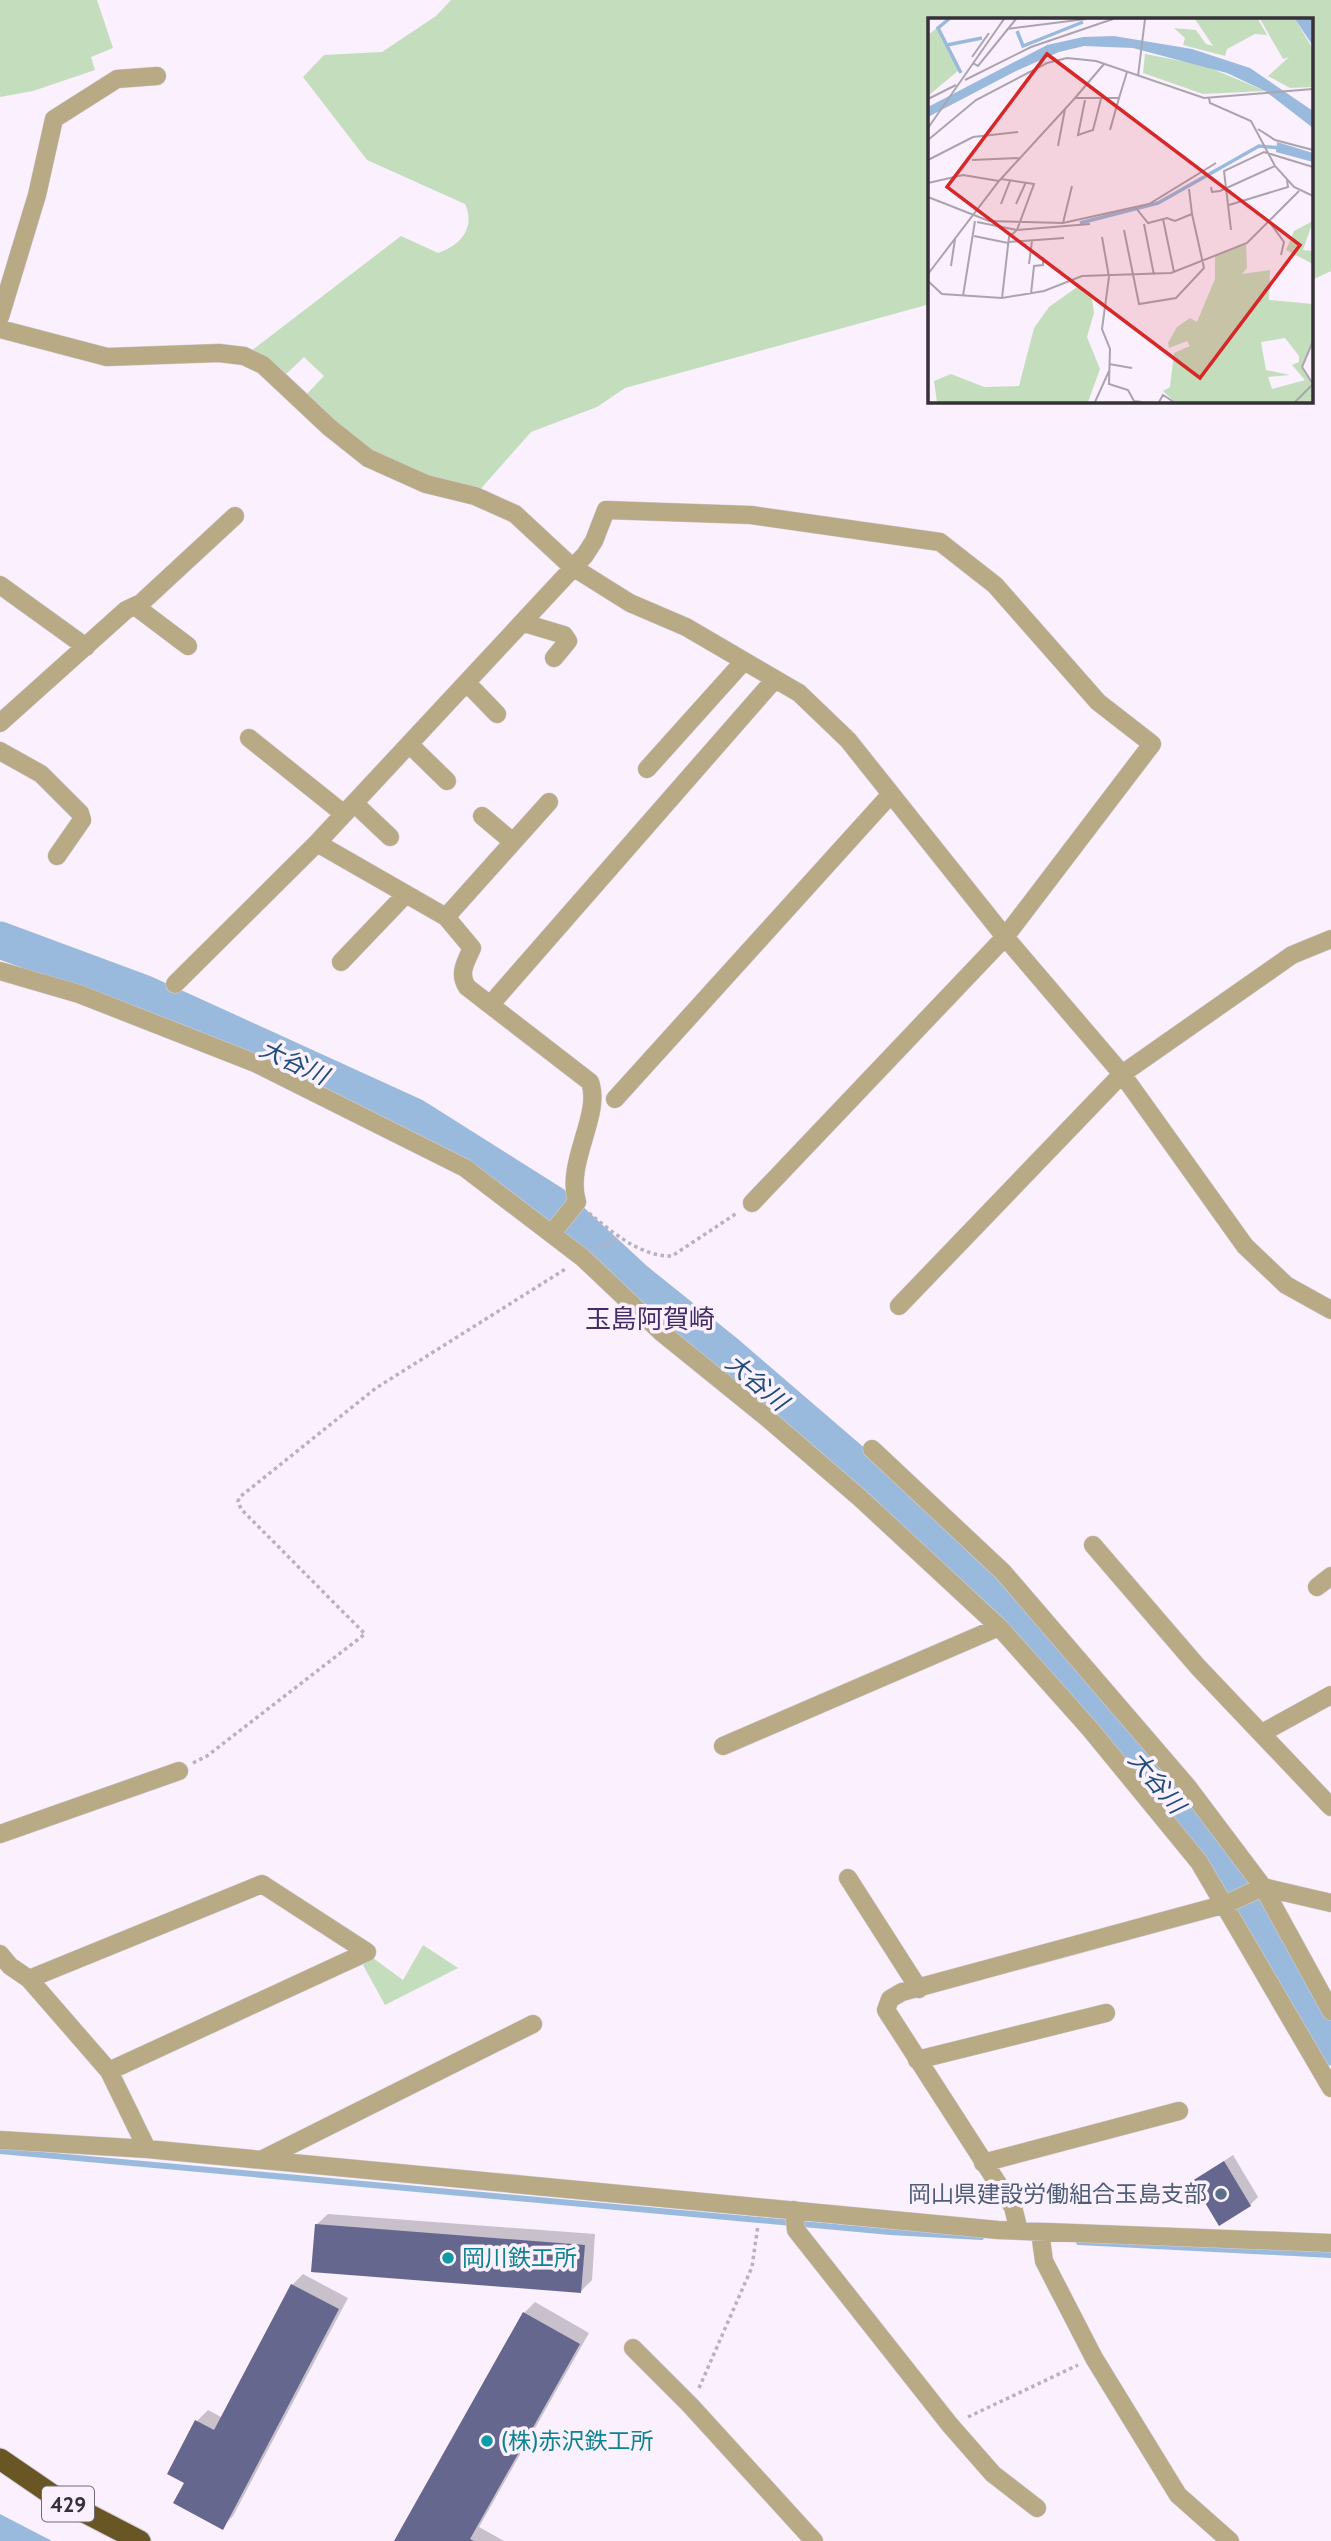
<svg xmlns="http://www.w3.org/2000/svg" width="1331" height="2541" viewBox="0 0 1331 2541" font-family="Cabin,'Noto Sans JP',sans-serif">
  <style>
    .green { fill: #c4debd }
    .water { fill: #9abadd }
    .shadow { fill: #0003 }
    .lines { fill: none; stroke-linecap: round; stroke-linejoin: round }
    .stream { stroke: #9abadd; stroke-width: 6 }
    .river { stroke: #9abadd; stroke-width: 37 }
    .building { fill: #66678f }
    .minor-casing { stroke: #d7ceda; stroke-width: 19 }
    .highway-casing { stroke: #d7ceda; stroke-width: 23 }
    .path { stroke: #b9b1bc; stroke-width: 3.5; stroke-dasharray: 3.5 3.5; stroke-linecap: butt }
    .minor { stroke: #b8aa84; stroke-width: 18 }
    .highway { stroke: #685624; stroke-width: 21 }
    .service-dot { fill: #5c6f8a; stroke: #faf0fe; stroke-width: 2.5 }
    .culture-dot { fill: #0f9aa8; stroke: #faf0fe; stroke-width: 2.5 }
    .labels { text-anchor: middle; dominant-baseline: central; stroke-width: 7; stroke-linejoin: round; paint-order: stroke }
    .shield { fill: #faf0fe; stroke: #706a72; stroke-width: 2 }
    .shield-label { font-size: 21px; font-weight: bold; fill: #353136 }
    .service-label { font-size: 23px; fill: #4e5e75; stroke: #faf0fe; text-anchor: end }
    .culture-label { font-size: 23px; fill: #0d838f; stroke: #faf0fe; text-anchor: start }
    .water-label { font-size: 24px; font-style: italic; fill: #1f4d7a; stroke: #faf0fe }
    .quarter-label { font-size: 26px; fill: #452c66; stroke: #faf0fe }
    .inset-river { fill: none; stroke: #9abadd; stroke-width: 3.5 }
    .inset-road { fill: none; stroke: #aba4ae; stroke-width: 2 }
    .view { fill: #d62828; fill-opacity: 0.15; stroke: #d62828; stroke-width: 3.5 }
    .inset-edge { fill: none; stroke: #353136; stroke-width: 3.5 }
  </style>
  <rect width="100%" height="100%" fill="#faf0fe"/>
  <path class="green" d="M0 0H97L113 48 91 57 95 70 33 91 0 97Z
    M451 0H1331V271L1312 280V19H930V304L625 388 597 407 531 432 478 492 390 464 352 439 304 397 324 376 304 357 284 376 251 351 401 236 438 253C460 246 476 228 465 204L367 160 303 77 324 55 382 52 436 16Z
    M423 1945 458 1968 385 2005 363 1965 373 1958 403 1980Z"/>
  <path class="water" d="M0 2514 52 2541H0Z"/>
  <path class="shadow" d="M1233 2155 1258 2197 1250 2205 1194 2181Z
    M328 2214 595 2234 592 2280 581 2291 316 2225Z
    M303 2274 348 2298 233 2516 222 2527 186 2483 197 2421 208 2410 223 2418 292 2285Z
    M535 2302 589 2333 479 2527 504 2541H396L524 2313Z"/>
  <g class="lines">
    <path class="stream" d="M0 2151 890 2232 981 2237
      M1079 2242 1331 2255"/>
    <path class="river" d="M0 940 143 993 413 1116 554 1205 636 1281 727 1354 899 1502 1064 1672 1184 1813 1247 1897 1331 2047"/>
  </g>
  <path class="building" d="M1224 2161 1251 2206 1219 2226 1192 2181Z
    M315 2224 585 2245 581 2293 311 2272Z
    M291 2284 339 2309 223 2530 173 2503 184 2483 167 2474 195 2420 214 2430Z
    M523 2312 580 2344 470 2539 474 2541H394Z"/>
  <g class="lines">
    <g class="minor-casing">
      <path id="minor" d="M0 317 37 195 54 119 117 79 157 76
        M0 329 107 357 219 353 244 356 263 365 329 427 368 458 426 484 475 496 515 514 571 566 630 603 686 627 799 693 848 740 1005 937 1122 1074 1245 1246 1286 1285 1331 1310
        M0 585 86 647
        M135 606 188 646
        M524 623 564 635 568 641 554 658
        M467 683 497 714
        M0 723 126 610 141 603 235 516
        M249 738 344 814
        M409 744 447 781
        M0 751 41 774 80 813 82 820 57 856
        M647 769 744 661
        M354 803 390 837
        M482 816 513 842
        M446 917 549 802
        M341 962 406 894
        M0 971 79 994 255 1063 465 1168 583 1258 661 1332 766 1417 860 1498 999 1627 1090 1729 1199 1862 1331 2088
        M175 984 317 843
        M491 1004 775 679
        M615 1099 891 794
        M552 1233 577 1202C565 1162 602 1115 590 1082L467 987C458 973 466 962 472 948L446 917 317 843 585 555 594 541 606 510 751 515 940 542 995 585 1098 702 1152 744 1005 937 752 1203
        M899 1306 1122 1074 1292 955 1331 939
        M872 1449 1003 1572 1187 1786 1263 1887 1331 2011
        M1093 1545 1198 1667 1331 1807
        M1317 1587 1331 1576
        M1262 1733 1331 1695
        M723 1746 999 1627
        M0 1834 179 1771
        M848 1878 919 1989
        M0 1954 10 1966 29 1979 109 2071 147 2149 998 2230 1331 2243
        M29 1979 262 1884 367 1952 109 2071
        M917 2060 1106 2013
        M0 2140 147 2149
        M261 2160 533 2024
        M983 2163 1179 2111
        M794 2210 796 2230 950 2425 993 2474 1037 2508
        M1019 2231 1013 2207 886 2010 890 1999 902 1992 1226 1904 1263 1887 1331 1903
        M1040 2232 1044 2261 1094 2358 1178 2495 1230 2541
        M633 2348 690 2405 814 2541"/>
    </g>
    <g class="highway-casing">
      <path id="highway" d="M0 2459 57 2498 140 2541"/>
    </g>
    <path class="path" d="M589 1213C612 1232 641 1257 672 1256L737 1213
      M600 1247 618 1237
      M193 1763 207 1756 365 1634 241 1509 238 1501 241 1496 376 1388 567 1268
      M699 2388 752 2267 758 2225
      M968 2417 1078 2365"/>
    <use href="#minor" class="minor"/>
    <use href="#highway" class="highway"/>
  </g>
  <circle class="service-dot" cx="1221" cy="2194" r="7"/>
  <g class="culture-dot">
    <circle cx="448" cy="2258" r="7"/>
    <circle cx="487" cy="2441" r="7"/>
  </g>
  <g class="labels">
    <rect class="shield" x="42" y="2486.5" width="52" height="35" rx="5"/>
    <g class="shield-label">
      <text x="68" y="2504">429</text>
    </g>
    <g class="service-label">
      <text x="1207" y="2194">岡山県建設労働組合玉島支部</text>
    </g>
    <g class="culture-label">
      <text x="462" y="2258">岡川鉄工所</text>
      <text x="501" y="2441">(株)赤沢鉄工所</text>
    </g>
    <g class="water-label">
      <text transform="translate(294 1062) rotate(25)">大谷川</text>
      <text transform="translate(757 1382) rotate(40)">大谷川</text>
      <text transform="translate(1157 1782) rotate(50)">大谷川</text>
    </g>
    <g class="quarter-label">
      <text x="650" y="1319">玉島阿賀崎</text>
    </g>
  </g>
  <g transform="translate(928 18)">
    <rect width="385" height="385" fill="#faf0fe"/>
    <path d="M267 1H330L339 17 327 16 299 31 297 38 255 27 257 20 246 10 268 12 278 26 285 28ZM332 1H367L385 31V69L362 70 340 58 361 39 355 41ZM9 10 31 52 0 78V17ZM217 36 275 47 337 73 275 76 215 55ZM385 203 375 232 385 233V246L358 232 366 213ZM318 226 319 250 314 256 342 252 341 282 385 286V321L373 349 385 365V384H247L235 373 242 369 246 335 262 328 259 323 241 330 240 325 249 309 262 300 269 304 287 261V238ZM357 320 371 338V344L364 347 377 362 344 371 340 359 362 357 338 352 333 324ZM149 269 164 281 166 295 159 319 172 351 160 384H9L6 363 23 356 56 369 91 368 106 310 121 289Z" fill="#c4debd" fill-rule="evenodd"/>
    <path d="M367 1H385V31L383 25ZM186 18 264 31 322 50 385 93V110L337 73 299 55 205 30 156 28 131 34 86 54 0 99V89L119 27 155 19ZM349 124 385 135V144L348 134Z" fill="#9abadd"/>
    <path class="inset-river" d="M21 1 10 10 33 55M89 13 95 28 155 4M19 27 54 20M152 205 230 185 331 128 353 130"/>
    <path class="inset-road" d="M79 11 158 1M44 39 61 15M45 45 50 48 88 1M210 58 217 1M37 62 103 29 185 1M147 80 176 46M281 80 282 85 323 103 347 148 366 169 385 178M0 81 28 67M157 82 150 117 165 112 173 81M0 110 76 1M330 111 347 122 385 132M182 112 191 80M0 122 48 82 119 45 139 40 168 43 276 80 385 71M130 128 137 91M0 142 45 119 90 114M44 142 92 140M73 161 106 166 89 212 81 219 74 280M0 165 35 157 71 163M283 169 284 174 292 173 347 148M261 171 264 196M0 179 61 203 135 205 221 186 288 145M73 186 82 163M88 186 98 164M301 187 360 169 359 162M235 201 246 254M340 202 356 224 353 237M49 204 89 212 162 206M135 205 144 168M216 206 226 257M196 212 211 286 248 280 276 250 264 196 247 203 239 200 220 205 208 190M303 212 296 153 336 134 385 149M46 218 80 225M174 219 181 259 174 311 182 331 181 366 200 372 206 383 214 384M81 224 136 220M101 246 104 223M23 248 27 221M0 256 71 163 147 80H191L199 54M0 263 14 276 74 280 116 273 154 258 243 255 319 225 371 173M103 276 106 248 115 247V239M35 278 47 203M181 346 204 350M167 384 181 353M231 384 235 377 246 384M367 384 385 366 374 349 385 323"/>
    <path class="view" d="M119 36 372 227 272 360 19 169Z"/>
    <rect width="385" height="385" class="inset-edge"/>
  </g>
</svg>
